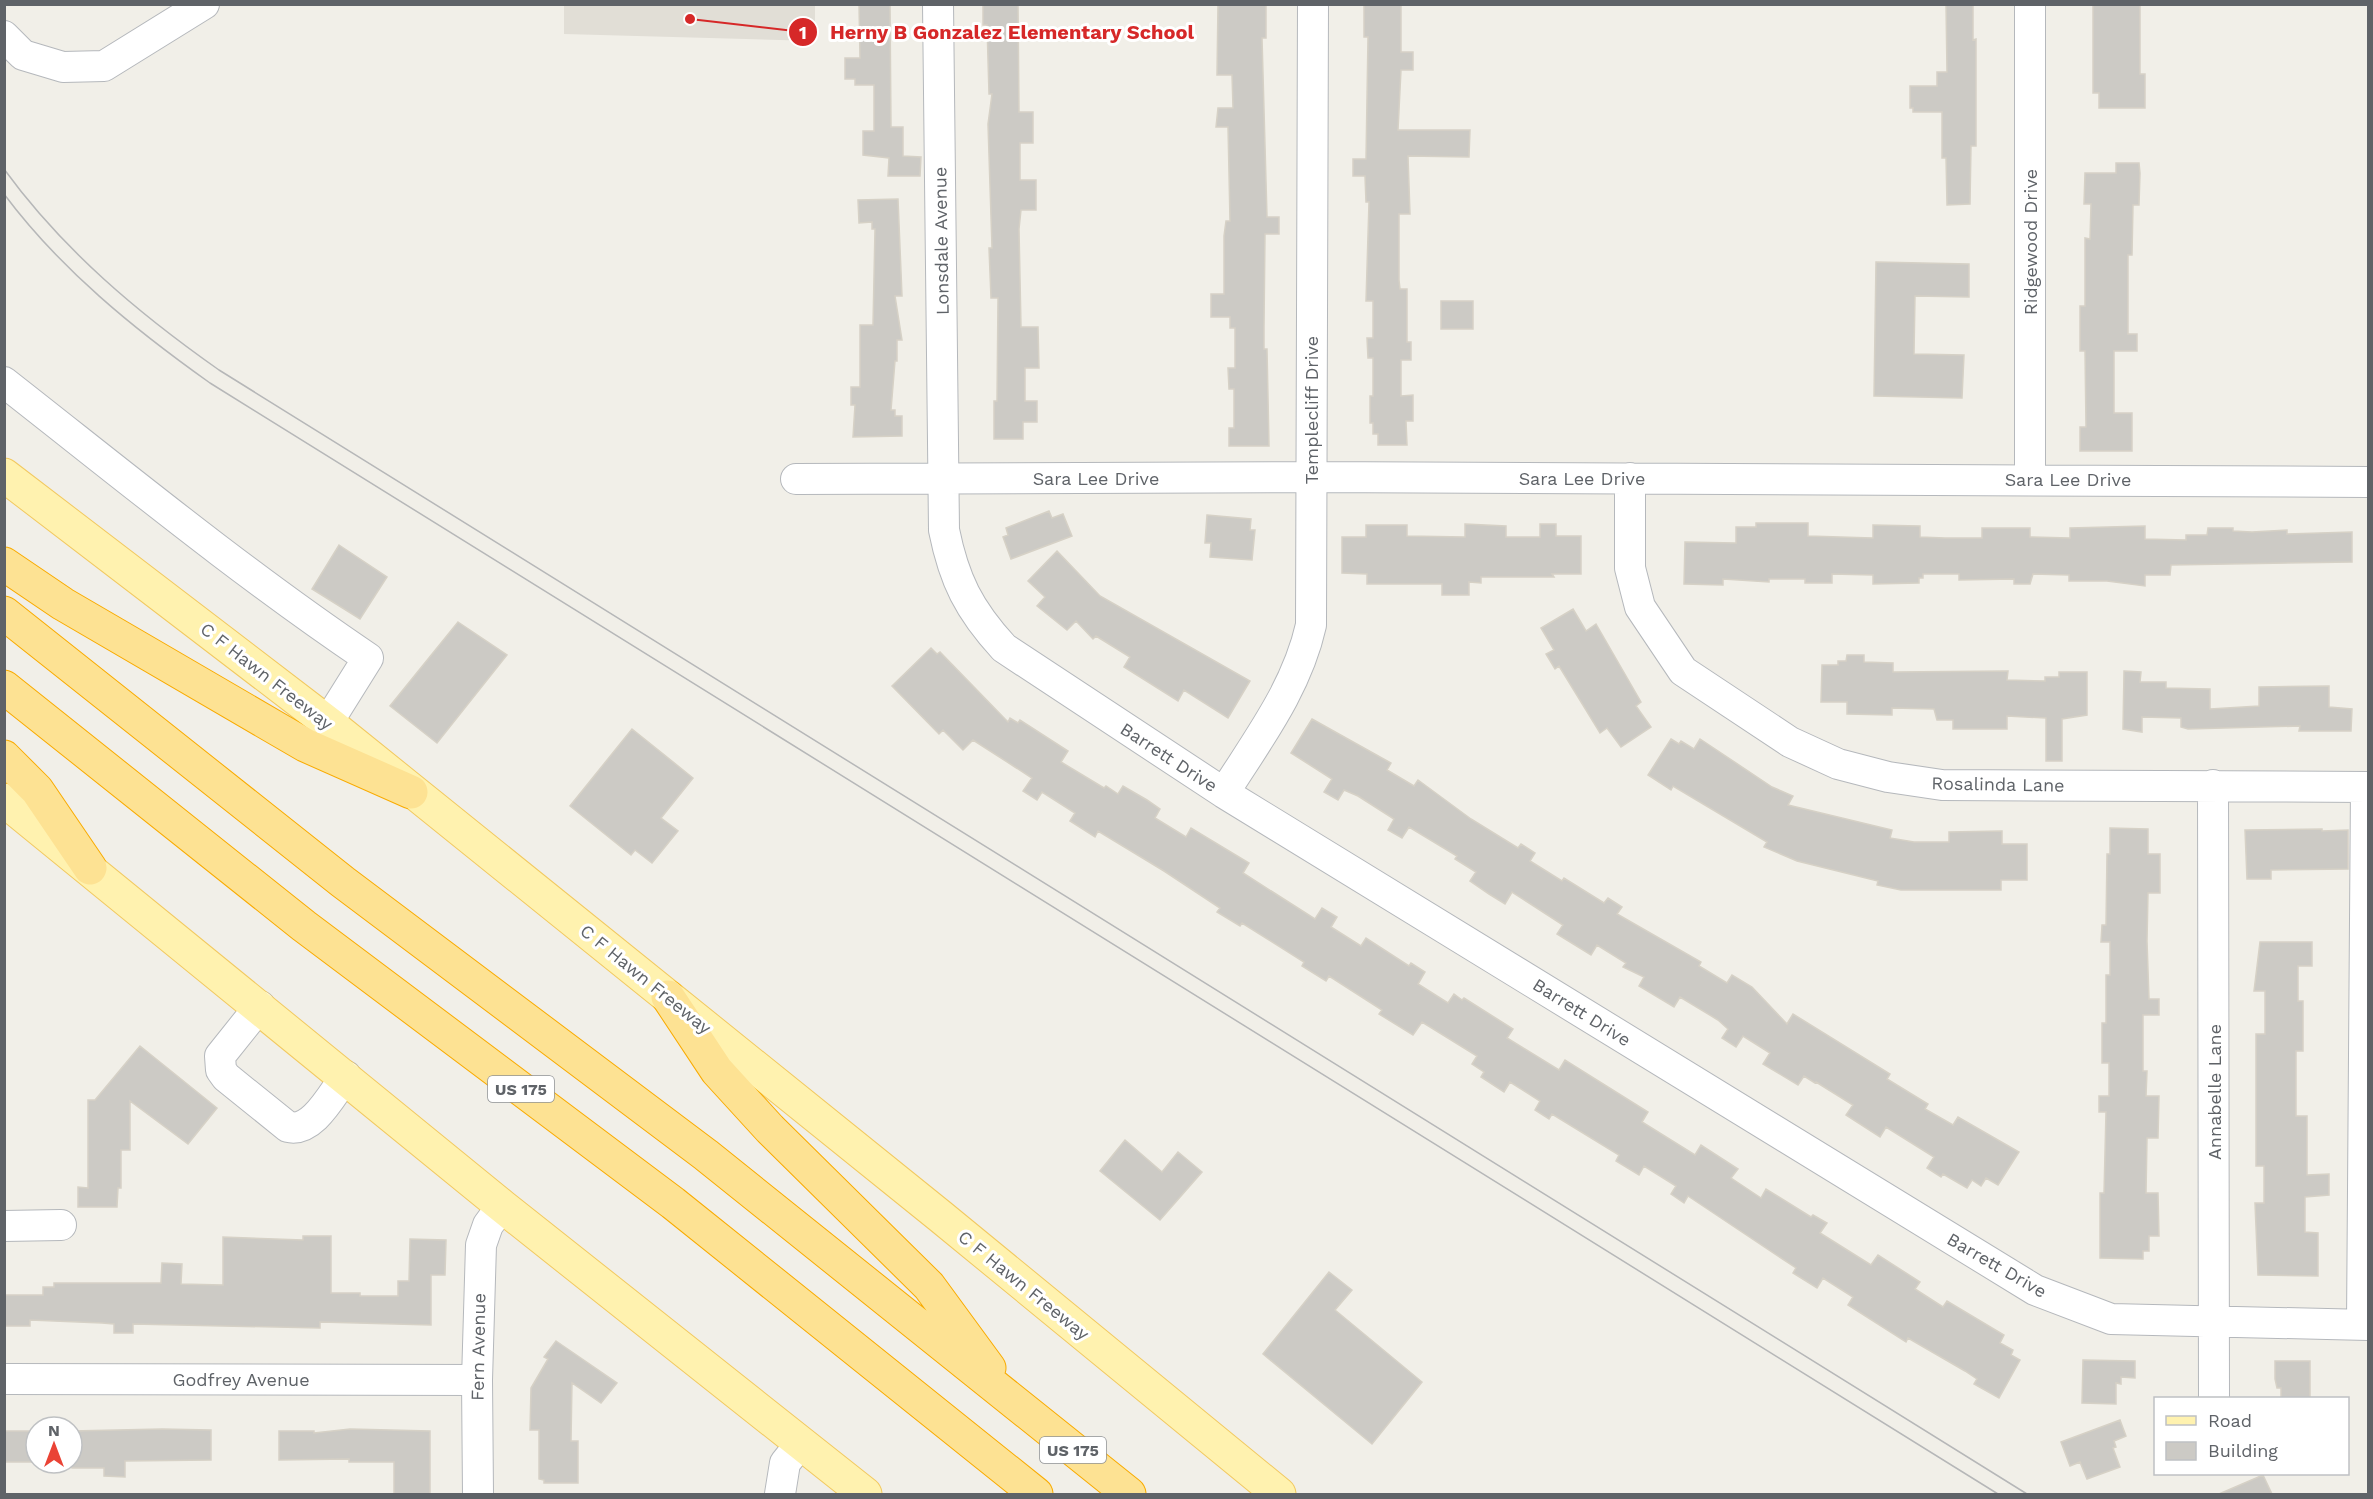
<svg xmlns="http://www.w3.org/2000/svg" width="2373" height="1499" viewBox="0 0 2373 1499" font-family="'Work Sans',sans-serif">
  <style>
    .education { fill: #e1ded6 }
    .building { fill: #cccac5; stroke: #d6d1c6; stroke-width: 1.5 }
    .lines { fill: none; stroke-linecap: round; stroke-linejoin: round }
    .minor-casing { stroke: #b5b8bc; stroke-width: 32 }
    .major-casing { stroke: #f2c960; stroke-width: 35 }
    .highway-casing { stroke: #f9ab00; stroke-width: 35 }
    .minor { stroke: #fff; stroke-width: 30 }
    .major { stroke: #fff2af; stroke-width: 33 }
    .highway { stroke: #fde293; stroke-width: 33 }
    .tram { stroke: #b6b7b8; stroke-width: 1.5 }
    .labels { text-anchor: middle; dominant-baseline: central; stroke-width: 6; stroke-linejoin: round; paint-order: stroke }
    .shield { fill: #fff; stroke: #8f9295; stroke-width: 1.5 }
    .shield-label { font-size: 16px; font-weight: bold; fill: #5f6368 }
    .street-label { font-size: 18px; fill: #5f6368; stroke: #fff }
    .leader { fill: none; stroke: #d62828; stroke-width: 2 }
    .callout-dot { fill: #d62828; stroke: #fff; stroke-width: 2 }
    .mark-label { font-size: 18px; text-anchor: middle; font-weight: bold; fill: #fff }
    .callout-label { font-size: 20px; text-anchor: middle; font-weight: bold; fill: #d62828; stroke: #fff; stroke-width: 6; stroke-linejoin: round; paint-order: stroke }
  </style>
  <rect width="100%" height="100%" fill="#f1efe8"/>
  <path class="education" d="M564 5H815V41L564 34Z"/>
  <path class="building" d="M859 4H890L891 127H903V156L921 157 920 176H888L889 158 863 155V131H874V85H855V79H845V58H860Z
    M983 4H1018L1019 112H1033V143H1020V180H1036V210H1021L1019 229 1021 327H1038L1039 368H1025V401H1037V422H1023V439H994V401H997L998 298H991L989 248H992L988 124 992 94H989L987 25H983Z
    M1218 4H1266V38H1262L1267 217H1279V234H1265L1264 326V349H1267L1269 446H1229V428H1234V389H1229L1228 368H1235V328H1230V317H1211V294H1224V236L1226 221H1230L1228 127H1216L1218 108H1233L1232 75H1217Z
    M1364 4H1401V52H1413V70H1401L1398 130H1470L1469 157 1408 156 1410 214H1399V280L1400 289H1407V342H1411V360H1401V396L1413 395V421H1406L1407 445H1378V434H1373V423H1370V396H1373V358H1368L1367 338H1373V301H1366L1369 202H1366L1365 176H1353V159H1366L1368 37H1364Z
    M1946 4H1973V40L1976 39V146H1971L1970 204 1947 205 1946 158H1942V112H1913V108H1910V86H1937V72H1947Z
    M2093 5H2140V74H2145V108H2099V93H2093Z
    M2116 163H2139L2140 173 2139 205H2133L2132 255H2128V334H2137V351H2114V413H2132V451H2080V427H2086L2085 351H2080V306H2085V238L2090 239 2091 204H2084L2085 173H2116Z
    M898 199 902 296H895L902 340H897V361H895L891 410H895V416H902V436L853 437 855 405H851V387H860V325H873L875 229H872V222L859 223 858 200Z
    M1876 262 1969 264V297L1915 296 1914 354 1964 355 1962 398 1874 396Z
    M1441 301H1473V329H1441Z
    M1049 511 1052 518 1063 514 1072 536 1011 559 1003 537 1008 535 1006 528Z
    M1207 515 1251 519 1250 530H1255L1252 560 1210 557 1211 543H1205Z
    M1756 523H1808V536L1873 538V525L1920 526V537L1945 538H1982V528H2030V537L2070 538V528L2145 526V539L2186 540V535H2207L2208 528H2233V531L2252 532 2287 530V534L2352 532V562L2171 565 2170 575H2145V586L2107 581H2069V575L2033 574 2030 584H2014V579L1959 580V574H1923V578H1919V583L1873 584V575L1832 574V583H1805V579H1769V582L1723 579V585L1684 584 1685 542 1736 543V527H1756Z
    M1465 524 1506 526V537H1540V524H1556V536H1581V574H1552L1554 577H1481V583L1469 582V595H1442V584H1367V574L1342 573V537H1366V525H1407V536L1465 537Z
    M339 545 387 577 360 619 312 589Z
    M1057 551 1100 596 1250 681 1228 718 1184 690 1178 701 1124 667 1130 657 1096 636 1093 639 1076 621 1067 630 1037 606 1045 597 1028 581Z
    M1573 609 1586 631 1596 624 1641 702 1636 706 1651 727 1621 747 1607 728 1600 733 1559 666 1555 669 1546 654 1554 650 1541 628Z
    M458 622 507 655 437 743 390 706Z
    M931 648 937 654 940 652 1008 722 1010 718 1018 723 1020 720 1068 751 1061 762 1104 788 1106 786 1118 794 1123 786 1147 800 1160 809 1155 818 1186 837 1191 828 1249 863 1243 873 1315 919 1322 908 1337 917 1331 927 1361 946 1366 938 1409 966 1411 963 1425 972 1418 984 1448 1003 1454 994 1462 1000 1464 998 1513 1029 1507 1038 1559 1070 1565 1060 1648 1112 1642 1122 1695 1155 1701 1145 1738 1169 1731 1178 1761 1198 1766 1189 1811 1217 1813 1215 1827 1223 1820 1233 1871 1265 1878 1255 1920 1282 1915 1289 1943 1307 1947 1301 2004 1335 2000 1343 2013 1350 2011 1355 2020 1360 1999 1398 1974 1384 1977 1379 1965 1371 1908 1338 1906 1342 1848 1305 1853 1297 1823 1278 1817 1288 1793 1273 1796 1268 1688 1196 1684 1203 1671 1194 1676 1186 1644 1166 1639 1175 1616 1161 1619 1155 1552 1114 1549 1119 1535 1110 1540 1101 1510 1082 1504 1092 1481 1077 1484 1072 1472 1064 1477 1056 1422 1022 1413 1035 1379 1014 1382 1010 1329 976 1326 981 1302 966 1304 962 1242 923 1240 926 1217 912 1220 908 1164 871 1098 831 1095 837 1070 821 1075 813 1042 792 1037 800 1023 791 1032 778 973 740 963 750 943 730 939 734 892 686Z
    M1847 655H1864V662L1893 663V672L2008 671 2007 680 2045 681V677H2059V672H2087V715L2062 719V761H2046V718L2007 716V729H1953V720H1937L1934 709 1892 708V715L1847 714V702H1821L1822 665H1838V661H1846Z
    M2124 671 2141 672 2140 682H2166V688L2210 689V709L2259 706V687L2329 686V707L2352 709 2351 731H2299L2300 726 2188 729 2181 727V718L2142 717V732L2123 729Z
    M1312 719 1391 763 1387 770 1414 786 1418 780 1471 819 1518 848 1521 844 1535 853 1530 861 1562 881 1564 878 1604 903 1608 898 1622 907 1617 914 1701 962 1699 966 1727 983 1732 975 1752 987 1787 1024 1793 1014 1890 1074 1887 1079 1928 1104 1925 1109 1953 1125 1958 1117 2019 1152 1998 1185 1986 1178 1981 1186 1972 1180 1967 1188 1943 1174 1941 1177 1927 1168 1934 1157 1886 1127 1880 1137 1846 1115 1853 1105 1816 1082 1815 1083 1804 1076 1798 1085 1763 1064 1770 1053 1743 1036 1736 1047 1722 1038 1728 1029 1718 1020 1680 997 1674 1007 1639 986 1644 977 1623 967 1626 963 1597 945 1591 955 1557 934 1563 925 1512 892 1505 904 1489 894 1470 881 1476 872 1455 859 1457 856 1409 827 1402 838 1388 830 1394 819 1358 796 1344 790 1338 800 1324 792 1332 779 1291 753Z
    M632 729 693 778 661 818 678 831 652 863 635 850 631 855 570 806Z
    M1671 739 1679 744 1681 741 1694 749 1700 739 1772 787 1793 796 1788 805 1892 830 1890 838 1914 842H1949V832L2002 831V844H2027V880H2001V890H1901L1877 885 1878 881 1797 861 1764 847 1767 842 1673 786 1671 790 1648 775Z
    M2110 828 2148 829V854H2160V893H2148L2147 941 2149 999H2159V1015H2143V1071H2147L2146 1096H2159L2158 1138H2147L2146 1193H2158L2159 1236H2149V1251H2143V1259L2100 1258V1193H2104L2106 1112H2099V1096H2109V1063H2102V1023H2106V975H2110V942H2101L2102 925H2106L2107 854H2110Z
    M2322 829V831L2348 830V869L2271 870V879H2247L2245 830Z
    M2260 942H2312V966H2298V1001H2303V1051H2296V1116H2307V1175L2329 1174V1195L2305 1197V1232L2318 1233V1276L2258 1275 2255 1203H2264V1166H2256V1034H2265V991H2254Z
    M140 1046 217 1108 188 1144 130 1101V1150H121V1188H118L117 1207H78V1187L88 1188V1100H95Z
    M1125 1140 1162 1172 1178 1152 1202 1172 1160 1220 1100 1171Z
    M303 1236H331V1293H360V1296H398V1281H409L410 1239 446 1240 445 1275H431V1325L320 1322V1328L133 1324V1333H114V1324L102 1323 30 1320V1326H4V1295H43V1287H54V1283H161L162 1263 182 1264 181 1284 223 1285V1237L303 1240Z
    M1329 1272 1352 1290 1335 1310 1422 1382 1372 1444 1263 1354Z
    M556 1341 617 1383 601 1403 572 1383 571 1441H578V1483H544V1480L539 1479V1430H530L531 1388 548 1359 544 1357Z
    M2083 1360 2135 1361V1378L2121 1377V1384L2116 1383V1404L2082 1403Z
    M2275 1361H2310V1398H2281V1388H2277L2275 1379Z
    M2120 1420 2126 1436 2114 1441 2116 1447 2113 1448 2120 1467 2087 1479 2080 1462 2070 1466 2061 1442Z
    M162 1429 211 1430V1460L125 1461V1477L104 1476V1468H72V1431Z
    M350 1429 430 1431V1494H394V1462H349V1459L279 1460V1431H314V1433Z
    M4 1431H29V1435H36V1462H4Z
    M2263 1475 2272 1494H2219Z"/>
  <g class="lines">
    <g class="minor-casing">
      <path id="minor" d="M938 4 944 530C954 580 969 610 1004 648L1224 793 2035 1290 2111 1319 2368 1325
        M4 36 23 55 63 67 104 66 204 4
        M4 382C124 476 242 573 368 658L328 722
        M1630 478V568L1640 607 1683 671 1790 742 1838 764 1888 777 1942 785 2368 787
        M796 479 1311 477 2368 482
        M2030 479V4
        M2213 785 2214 1398
        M1224 793C1258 739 1297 688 1311 625L1313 4
        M260 1006 220 1056 221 1070 226 1077 288 1127C313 1133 332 1094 346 1076
        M4 1226 61 1225
        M2362 1324 2366 787
        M4 1379 477 1380
        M478 1494 477 1380 481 1245 488 1225 502 1206
        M780 1494 785 1463 801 1443"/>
    </g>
    <g class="major-casing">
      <path id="major" d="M4 475 332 726 940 1216 1279 1494
        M4 800 502 1206 865 1494"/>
    </g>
    <g class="highway-casing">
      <path id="highway" d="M4 564 63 604 305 745 411 792
        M4 613 343 882 706 1155 1129 1494
        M4 687 304 926 673 1203 1036 1494
        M4 757 37 790 90 868
        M668 997 717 1071 770 1129 929 1286 989 1368"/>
    </g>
    <use href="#minor" class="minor"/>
    <use href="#major" class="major"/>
    <use href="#highway" class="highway"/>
    <path class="tram" d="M4 169C63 250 138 313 219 370L2027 1494
      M4 194C60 269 134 329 210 383L1998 1494"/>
  </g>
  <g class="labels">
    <g class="shield">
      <rect x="488" y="1076" width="66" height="26" rx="4.5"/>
      <rect x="1040" y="1437" width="66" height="26" rx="4.5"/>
    </g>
    <g class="shield-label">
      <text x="521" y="1089">US 175</text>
      <text x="1073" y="1450">US 175</text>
    </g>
    <g class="street-label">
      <text transform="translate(941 241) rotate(-91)">Lonsdale Avenue</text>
      <text transform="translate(2030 242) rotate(-90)">Ridgewood Drive</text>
      <text transform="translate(1311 410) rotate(-90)">Templecliff Drive</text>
      <text x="1096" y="478">Sara Lee Drive</text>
      <text x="1582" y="478">Sara Lee Drive</text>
      <text x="2068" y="479">Sara Lee Drive</text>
      <text transform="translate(267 676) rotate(38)">C F Hawn Freeway</text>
      <text transform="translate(1169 757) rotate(33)">Barrett Drive</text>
      <text transform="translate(1998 784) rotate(1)">Rosalinda Lane</text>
      <text transform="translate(646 979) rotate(39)">C F Hawn Freeway</text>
      <text transform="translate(1582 1012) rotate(32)">Barrett Drive</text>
      <text transform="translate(2214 1092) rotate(-90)">Annabelle Lane</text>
      <text transform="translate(1997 1265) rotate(30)">Barrett Drive</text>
      <text transform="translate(1024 1285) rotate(39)">C F Hawn Freeway</text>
      <text transform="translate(478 1347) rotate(-89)">Fern Avenue</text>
      <text x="241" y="1379">Godfrey Avenue</text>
    </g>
  </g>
  <path class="leader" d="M690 19L803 32"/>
  <g class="callout-dot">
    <circle cx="690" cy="19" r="6"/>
    <circle cx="803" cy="32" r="15"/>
  </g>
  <g class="mark-label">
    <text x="803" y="39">1</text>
  </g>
  <g class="callout-label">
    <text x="1012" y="39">Herny B Gonzalez Elementary School</text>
  </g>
  <rect width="2373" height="1499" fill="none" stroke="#5f6368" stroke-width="12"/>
  <rect x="2154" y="1397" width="195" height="78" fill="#ffffff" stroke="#bfc1c3" stroke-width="1.5"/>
  <rect x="2166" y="1416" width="30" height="9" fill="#fff2af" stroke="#bfc1c3" stroke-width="1.5"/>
  <text x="2208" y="1427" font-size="18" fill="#5f6368">Road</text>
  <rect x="2166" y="1442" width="30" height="18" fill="#cccac5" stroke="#bfc1c3" stroke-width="1.5"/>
  <text x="2208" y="1457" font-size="18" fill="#5f6368">Building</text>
  <g transform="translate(54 1445)"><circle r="28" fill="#ffffff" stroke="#bfc1c3" stroke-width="1.5"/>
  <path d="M0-4.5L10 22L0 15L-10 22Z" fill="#ea4335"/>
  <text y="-9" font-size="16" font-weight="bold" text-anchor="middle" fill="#5f6368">N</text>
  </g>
</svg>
